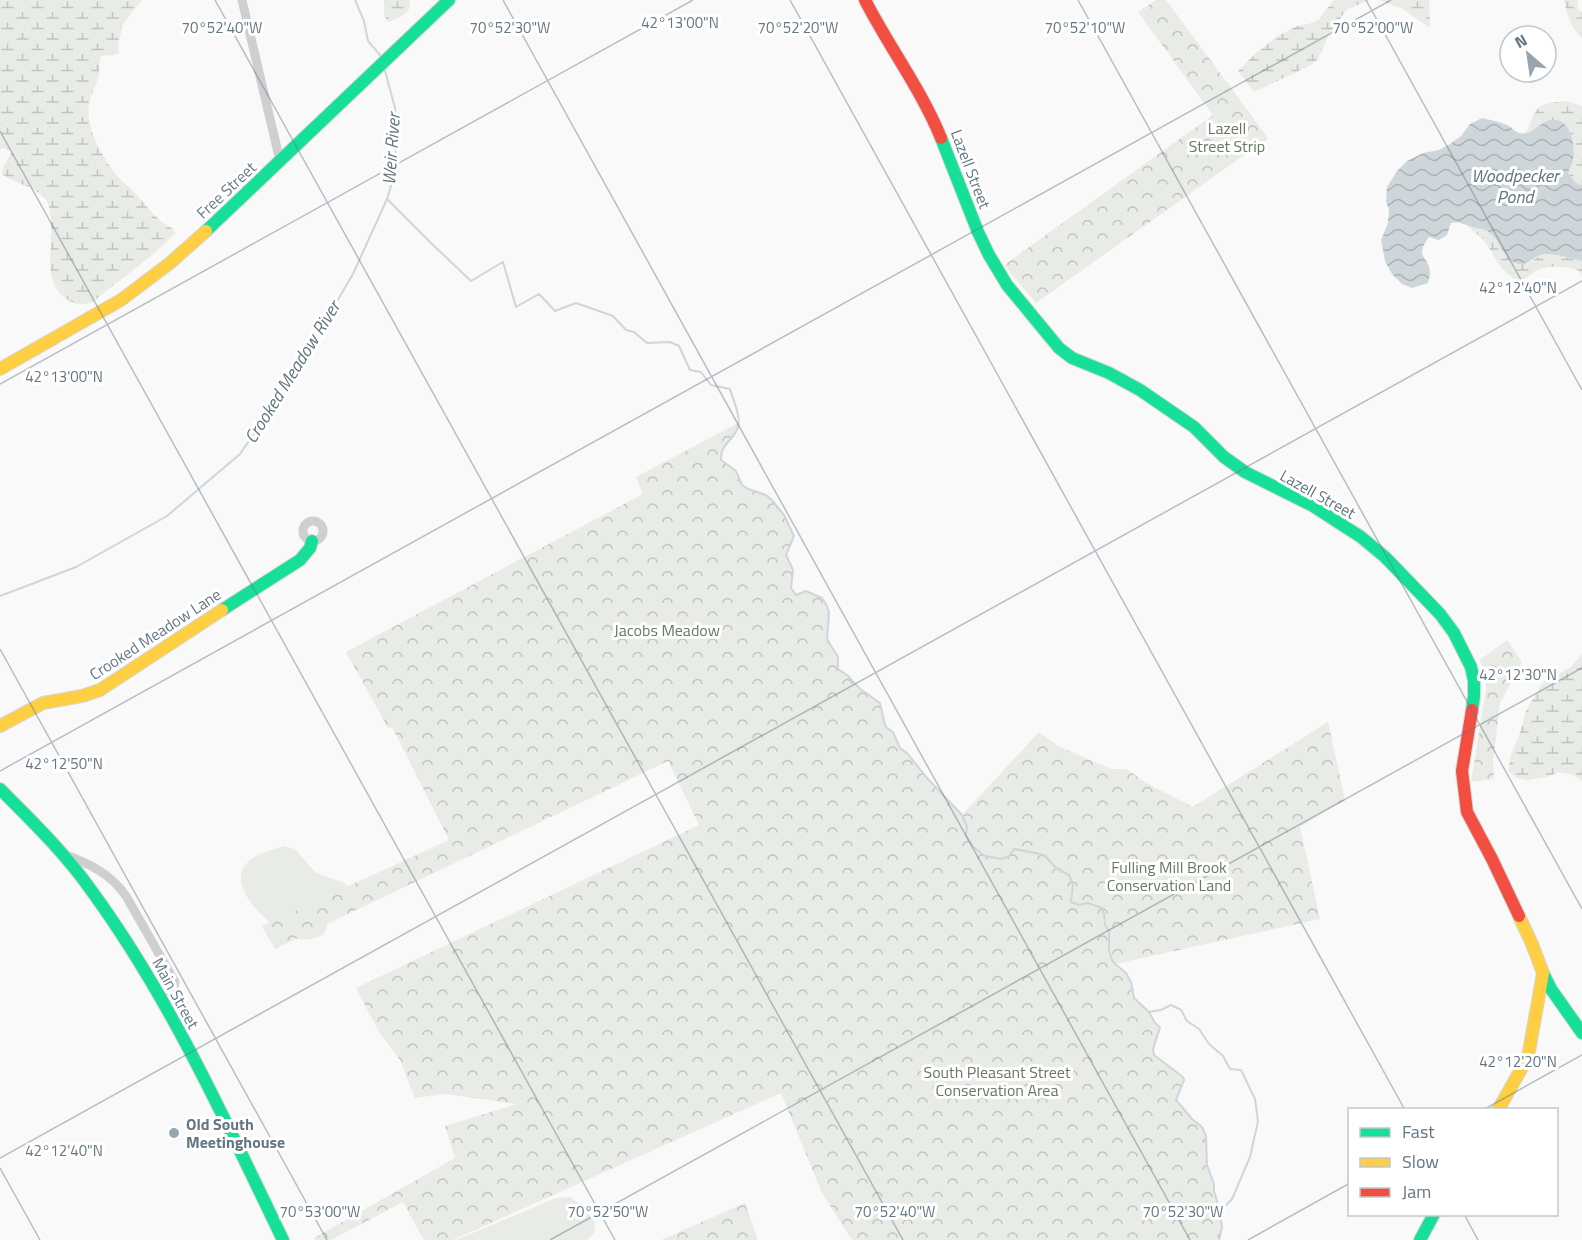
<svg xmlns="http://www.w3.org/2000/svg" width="1582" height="1240" viewBox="0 0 1582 1240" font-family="'Titillium Web',sans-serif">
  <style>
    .grass { fill: #e8ebe6 }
    .wetland { fill: url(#wetland-marsh) }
    .park { fill: url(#park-crowns) }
    .water { fill: url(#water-waves) }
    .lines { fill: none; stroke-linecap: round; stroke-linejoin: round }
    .stream { stroke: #ced6d9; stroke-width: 2 }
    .fast-casing { stroke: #d5d6d7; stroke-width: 14 }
    .slow-casing { stroke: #d5d6d7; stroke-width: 14 }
    .jam-casing { stroke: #d5d6d7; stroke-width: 14 }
    .street { stroke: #cecfd0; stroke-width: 9 }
    .fast { stroke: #16e098; stroke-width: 12 }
    .slow { stroke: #ffcf43; stroke-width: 12 }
    .jam { stroke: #f24e42; stroke-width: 12 }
    .ticks { fill: none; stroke: #657683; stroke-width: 1.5; stroke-opacity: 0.45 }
    .poi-dot { fill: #99a4ac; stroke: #fff; stroke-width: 2 }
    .labels { text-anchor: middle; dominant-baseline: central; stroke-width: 6; stroke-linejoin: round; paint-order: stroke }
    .park-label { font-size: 16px; fill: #687a64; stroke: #fff }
    .street-label { font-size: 16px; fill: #657683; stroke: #fff }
    .poi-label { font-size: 16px; font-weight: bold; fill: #657683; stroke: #fff; text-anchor: start }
    .water-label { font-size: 18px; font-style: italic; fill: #60757c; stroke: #fff }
    .ticks-label { font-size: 15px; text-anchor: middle; fill: #657683; stroke: #fff; stroke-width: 6; stroke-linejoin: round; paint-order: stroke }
  </style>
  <defs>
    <pattern id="wetland-marsh" width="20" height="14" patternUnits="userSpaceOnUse" patternTransform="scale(1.5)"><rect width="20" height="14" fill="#e8ebe6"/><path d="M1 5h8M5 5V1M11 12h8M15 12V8" fill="none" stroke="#c0c3c0"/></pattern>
    <pattern id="park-crowns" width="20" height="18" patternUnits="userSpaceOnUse" patternTransform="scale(1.5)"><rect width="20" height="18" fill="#e8ebe6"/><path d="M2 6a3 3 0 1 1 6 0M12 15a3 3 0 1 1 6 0" fill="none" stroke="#c0c3c0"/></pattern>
    <pattern id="water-waves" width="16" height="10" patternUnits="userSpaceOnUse" patternTransform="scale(1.5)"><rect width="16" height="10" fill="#ced6d9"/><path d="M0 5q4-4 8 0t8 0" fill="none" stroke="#abb2b5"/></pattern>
  </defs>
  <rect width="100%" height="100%" fill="#f9f9f9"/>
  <path class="grass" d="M284 846 295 849 307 863 316 873 342 882 349 887C342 899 334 911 328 923 326 927 326 932 322 935 314 940 300 941 291 937 273 929 233 893 242 871 248 855 269 851 284 846Z
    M571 1197 582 1206 595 1223 594 1233 587 1240H456L556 1198Z"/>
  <path class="wetland" d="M0 0H142L123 24 118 45 119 52 118 54 101 56C99 62 100 71 98 78 95 87 90 96 89 105 85 127 104 161 118 177 123 183 130 187 135 193 145 203 158 223 172 228L175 233C156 254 133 270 111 287 103 293 95 303 85 304 67 306 53 289 51 273 48 254 56 215 46 200 36 186 15 184 2 174L3 167 11 154 9 150 3 148 0 149Z
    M384 0H410C412 14 400 17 389 22L387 21 384 15Z
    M1334 0H1370L1347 9 1329 34 1318 59 1311 65 1254 92 1238 71 1257 52 1278 36 1297 26 1312 23 1319 19Z
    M1379 0H1429L1430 28 1403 9Z
    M1564 0H1577L1578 10 1582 12V38C1572 30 1566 13 1564 0Z
    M1566 101 1582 106V186L1575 182 1568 173 1569 166 1526 133C1539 104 1534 105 1566 101Z
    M1467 226C1472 227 1480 227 1486 230 1499 236 1503 254 1515 263L1532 261 1542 254H1554L1582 261V277L1578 270C1566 267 1546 264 1535 272 1529 275 1525 280 1519 283L1502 269 1484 240Z
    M1582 654V781L1573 775 1559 772 1546 777 1527 780 1516 778 1508 771 1511 754 1520 733 1526 711 1534 697 1544 681 1571 667Z"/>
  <path class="park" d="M1156 0H1166L1268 138 1036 303 1004 265 1213 115 1138 12Z
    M738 423C738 438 720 443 721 460L736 471 742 485 748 489 766 495 772 500 784 515 794 536 786 555C788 560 792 564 793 569 794 581 786 585 797 595L806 591 822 598 827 606 829 613 827 639 838 657V669L847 675 859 688 880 703 885 725 887 728 893 732 900 748 907 753 927 778 962 815 1039 732 1058 746 1111 769H1127L1144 782 1193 807 1328 722 1345 800 1300 827 1320 919 1115 964 1126 973 1131 982 1135 998 1147 1009 1155 1023 1160 1026C1160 1036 1152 1045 1154 1055 1163 1064 1176 1069 1184 1078L1176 1098V1101L1192 1119 1202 1127 1206 1136 1207 1165 1214 1184V1191L1218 1204 1222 1227 1219 1240H852L822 1193 781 1093 453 1240H424L403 1202 331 1240H315L314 1238 455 1158 445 1126 517 1104 445 1094 415 1098 400 1060 379 1032 356 988 699 825 668 761 275 949 262 926 449 840 392 727 388 728 346 652 643 494 636 477Z
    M1507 640 1522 662 1500 703 1493 763 1494 779 1471 782 1486 690 1485 674 1480 660Z
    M745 1203 758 1240H661Z"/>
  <path class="water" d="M1482 118C1490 120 1501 122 1509 126 1514 130 1518 135 1526 133 1535 132 1542 121 1551 120 1570 117 1576 145 1573 160 1572 164 1569 168 1568 173L1575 182 1582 186V261C1572 259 1555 253 1545 254 1534 255 1527 268 1515 263 1502 257 1500 238 1487 231 1482 228 1475 228 1469 226 1462 224 1459 221 1451 223L1447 235 1439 240 1429 237C1413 258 1430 257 1430 273 1430 275 1428 282 1428 283L1412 288 1402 284 1392 274 1385 261 1381 240 1388 223 1389 210 1386 201 1387 187 1397 171 1407 161 1423 153 1439 150 1450 144 1461 136 1470 124Z"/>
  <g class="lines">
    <path class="stream" d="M355 0 364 21 368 41 380 55 382 59
      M387 199 431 243 471 281 503 262 516 307 539 294 555 311 576 303 613 316 626 330 634 332 647 343 670 342 679 346 690 370 701 372 711 385 730 389C733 400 741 416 738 427 735 440 720 443 721 460L736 471 742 485 748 489 766 495 772 500 784 515 794 536 786 555 793 570 791 588 796 595 806 591 822 598 827 606 829 613 827 639 838 657V669L847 675 859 688 880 703 885 725 887 728 893 732 900 748 907 753 927 778 962 815 967 826 966 835 972 846 985 856 1001 859 1009 856 1014 849 1040 854 1047 858 1056 868 1069 875 1073 885 1071 902 1079 905 1088 903 1102 908 1104 914 1105 925 1109 931V950L1112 960 1114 963 1126 973 1131 982 1134 998 1149 1012 1155 1023 1160 1027 1153 1049 1154 1055 1183 1077 1184 1080 1176 1100 1192 1119 1202 1127 1206 1136 1207 1165 1214 1184V1191L1218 1204 1222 1227 1219 1240
      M0 596 76 567 167 516 240 454 290 381 353 274 387 199 394 176 397 132 395 108 384 67
      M1149 1012 1161 1010 1171 1005 1181 1010 1187 1021 1199 1029 1209 1044 1223 1056 1230 1069 1241 1070 1255 1099 1258 1121 1250 1157 1232 1199 1219 1212"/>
    <g class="fast-casing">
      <path id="fast" d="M941 138 978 232 989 255 1007 285 1059 348 1072 358 1109 373 1140 390 1194 427 1224 457 1245 472 1313 506 1361 537 1385 557 1440 614 1454 633 1471 667 1474 681V696L1472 710
        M206 231 449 0
        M222 610 300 560 310 548 312 541
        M0 789C32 821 65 853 91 890 170 998 225 1120 283 1240
        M1543 973 1551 989 1582 1033
        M1420 1240 1434 1214"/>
    </g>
    <g class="slow-casing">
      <path id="slow" d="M0 369 121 300 170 263 206 231
        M0 726 43 703 82 696 100 690 222 610
        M1498 1110 1528 1057 1543 973 1532 944 1519 916"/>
    </g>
    <g class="jam-casing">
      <path id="jam" d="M865 0C889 47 921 89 941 138
        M1472 710 1462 771 1467 812 1492 859 1519 916"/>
    </g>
    <path class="street" d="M242 0 280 161
      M303 531a10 10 0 1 1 20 0a10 10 0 1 1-20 0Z
      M63 854C88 863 110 873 126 896L175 982 174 988 164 1003"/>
    <use href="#fast" class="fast"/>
    <use href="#slow" class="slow"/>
    <use href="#jam" class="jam"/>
  </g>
  <path class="ticks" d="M215 0 903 1240M503 0 1190 1240M790 0 1405 1110M1078 0 1582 909M1366 0 1582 390M0 131 615 1240M0 384 693 0M0 649 327 1240M0 771 1391 0M1483 1110 1582 1055M0 1158 1582 281M0 1168 40 1240M1464 1214 1478 1240M550 1240 1582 668M1248 1240 1350 1183"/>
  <circle class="poi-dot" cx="174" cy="1133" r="6"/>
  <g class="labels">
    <g class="park-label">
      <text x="1227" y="128">Lazell<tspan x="1227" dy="18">Street Strip</tspan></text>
      <text x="667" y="630">Jacobs Meadow</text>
      <text x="1169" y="867">Fulling Mill Brook<tspan x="1169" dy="18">Conservation Land</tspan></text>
      <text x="997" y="1072">South Pleasant Street<tspan x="997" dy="18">Conservation Area</tspan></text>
    </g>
    <g class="street-label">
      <text transform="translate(971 169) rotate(69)">Lazell Street</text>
      <text transform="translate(226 190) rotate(-43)">Free Street</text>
      <text transform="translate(1318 494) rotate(29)">Lazell Street</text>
      <text transform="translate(155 634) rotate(-33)">Crooked Meadow Lane</text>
      <text transform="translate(176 993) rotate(61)">Main Street</text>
    </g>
    <g class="poi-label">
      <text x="186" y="1124">Old South<tspan x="186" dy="18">Meetinghouse</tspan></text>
    </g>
    <g class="water-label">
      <text transform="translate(391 149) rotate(-86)">Weir River</text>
      <text x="1515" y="175">Woodpecker<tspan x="1515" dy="21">Pond</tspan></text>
      <text transform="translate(292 372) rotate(-58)">Crooked Meadow River</text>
    </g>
  </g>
  <g class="ticks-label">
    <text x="680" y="28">42°13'00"N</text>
    <text x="222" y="33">70°52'40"W</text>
    <text x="510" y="33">70°52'30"W</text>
    <text x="798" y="33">70°52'20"W</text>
    <text x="1085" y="33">70°52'10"W</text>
    <text x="1373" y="33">70°52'00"W</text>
    <text x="1518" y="293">42°12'40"N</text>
    <text x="64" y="382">42°13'00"N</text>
    <text x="1518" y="680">42°12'30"N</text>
    <text x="64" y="769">42°12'50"N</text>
    <text x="1518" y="1067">42°12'20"N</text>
    <text x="64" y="1156">42°12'40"N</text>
    <text x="320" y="1217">70°53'00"W</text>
    <text x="608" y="1217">70°52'50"W</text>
    <text x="895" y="1217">70°52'40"W</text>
    <text x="1183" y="1217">70°52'30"W</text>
  </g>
  <rect x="1348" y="1108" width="210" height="108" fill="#ffffff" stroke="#c1c8cd" stroke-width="1.5"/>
  <rect x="1360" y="1128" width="30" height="9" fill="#16e098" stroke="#c1c8cd" stroke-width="1.5"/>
  <text x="1402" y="1138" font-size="18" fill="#657683">Fast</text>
  <rect x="1360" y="1158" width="30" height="9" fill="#ffcf43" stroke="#c1c8cd" stroke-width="1.5"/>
  <text x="1402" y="1168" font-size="18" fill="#657683">Slow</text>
  <rect x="1360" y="1188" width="30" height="9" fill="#f24e42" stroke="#c1c8cd" stroke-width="1.5"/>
  <text x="1402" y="1198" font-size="18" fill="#657683">Jam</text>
  <g transform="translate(1528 54) rotate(331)"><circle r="28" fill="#ffffff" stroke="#c1c8cd" stroke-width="1.5"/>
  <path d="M0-4.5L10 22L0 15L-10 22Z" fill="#99a4ac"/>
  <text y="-9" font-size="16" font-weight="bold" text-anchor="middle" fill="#657683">N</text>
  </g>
</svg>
